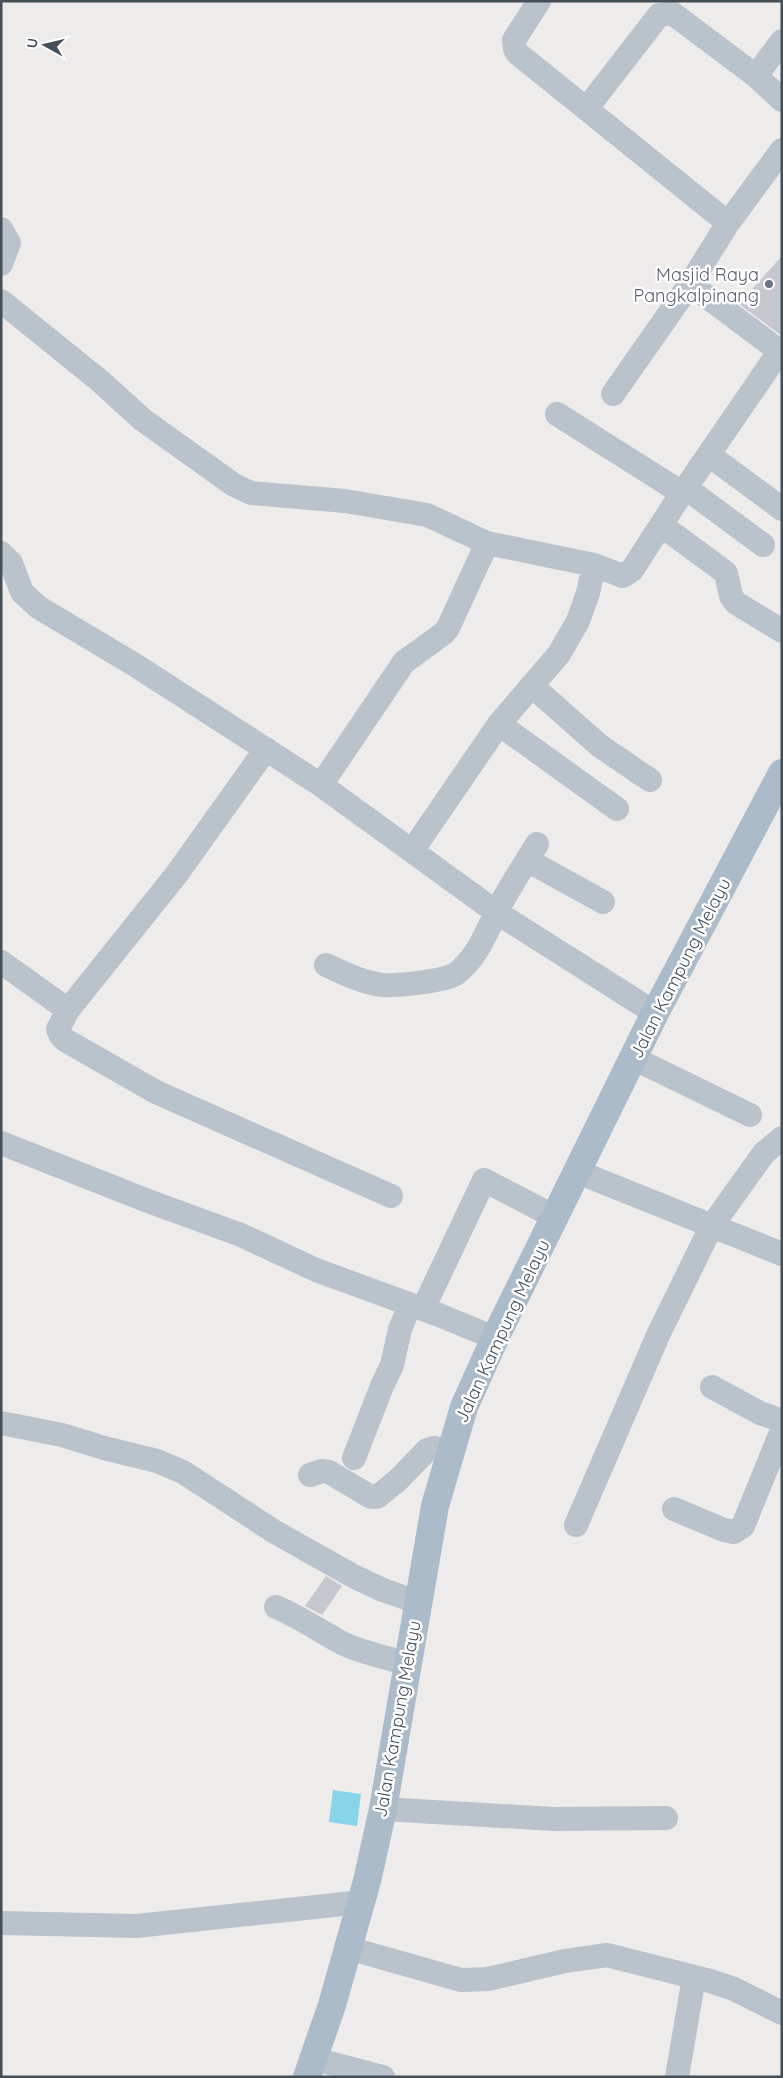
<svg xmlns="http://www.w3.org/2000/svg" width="783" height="2078" viewBox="0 0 783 2078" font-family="Quicksand,sans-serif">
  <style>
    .water { fill: #88d4e8 }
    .building { fill: #c5c8ce }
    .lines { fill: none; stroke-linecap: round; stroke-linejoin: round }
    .minor { stroke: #bac3cb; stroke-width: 24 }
    .major { stroke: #abbbca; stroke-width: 28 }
    .worship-dot { fill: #6b7280; stroke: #fff; stroke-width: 2 }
    .labels { text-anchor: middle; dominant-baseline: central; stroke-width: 5; stroke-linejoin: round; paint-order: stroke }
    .worship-label { font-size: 18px; fill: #5b616d; stroke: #fff; text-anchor: end }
    .street-label { font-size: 18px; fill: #454f58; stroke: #fff }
  </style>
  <rect width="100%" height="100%" fill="#eeebeb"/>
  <path class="water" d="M333 1790 361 1794 357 1826 329 1822Z"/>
  <path class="building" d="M782 256V336L739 304Z
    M326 1576 342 1586 322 1615 305 1606Z"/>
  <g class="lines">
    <path class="minor" d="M539 1 514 40 515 49 517 53 728 223
      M756 76 782 41
      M587 108 659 15 672 13 756 76 782 100
      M1 229 9 243 1 264
      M690 284 782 353
      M1 301 100 381 143 420 234 485 251 493 345 501 427 515 487 543 594 565 623 576 632 570 674 505 779 352
      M613 394 690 284 728 223 782 150
      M557 414 682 493
      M709 455 782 509
      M686 488 763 545
      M661 525 726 573 731 596 736 603 782 631
      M1 553 11 563 22 592 38 607 135 665 321 785 496 912 655 1013
      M532 686 600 746 650 780
      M499 724 617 809
      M321 785 404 662 444 633 448 628 487 543
      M412 851 499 724 559 654 578 621 588 593 594 565
      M527 860 603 902
      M1 962 68 1010 176 875 266 749
      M326 965C343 973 364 983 383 985 397 986 448 981 457 973 477 957 485 935 496 913 508 889 523 867 537 844
      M68 1010 58 1029 61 1036 65 1040 156 1092 391 1196
      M633 1058 750 1115
      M1 1143 148 1201 241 1235 316 1270 439 1315 495 1338
      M578 1172 782 1254
      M423 1309 484 1180 555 1217
      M712 1387 760 1413 782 1421
      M1 1423 62 1435 104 1448 157 1461 183 1472 275 1532 355 1577 383 1590 417 1602
      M354 1458 382 1386 392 1365 400 1329 410 1305
      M310 1475 322 1471 329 1472 371 1497H377L398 1480 427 1450 434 1448 450 1452
      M674 1509 724 1530 734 1532 743 1526 782 1430
      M576 1525 659 1333 711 1227 764 1153 782 1138
      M276 1607C300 1617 321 1632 344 1644 364 1653 386 1658 407 1663
      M383 1809 554 1819 666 1818
      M1 1923 136 1926 362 1902
      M348 1948 461 1980 488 1979 565 1961 607 1955 710 1981 734 1989 782 2013
      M315 2059 383 2077
      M677 2077 694 1977"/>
    <path class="major" d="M307 2077 332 2005 367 1881 383 1809 435 1506 464 1407 495 1338 655 1013 782 773"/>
  </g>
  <circle class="worship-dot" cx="769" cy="284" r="5"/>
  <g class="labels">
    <g class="worship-label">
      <text x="759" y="274">Masjid Raya<tspan x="759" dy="21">Pangkalpinang</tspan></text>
    </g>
    <g class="street-label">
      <text transform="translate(680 968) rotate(-63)">Jalan Kampung Melayu</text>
      <text transform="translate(502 1331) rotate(-65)">Jalan Kampung Melayu</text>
      <text transform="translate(397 1719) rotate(-80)">Jalan Kampung Melayu</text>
    </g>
  </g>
  <rect width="783" height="2078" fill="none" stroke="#454f58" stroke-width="5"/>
  <g transform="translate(45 45) rotate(278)" stroke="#ffffff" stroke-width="4" paint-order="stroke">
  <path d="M0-4L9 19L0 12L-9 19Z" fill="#454f58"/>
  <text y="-8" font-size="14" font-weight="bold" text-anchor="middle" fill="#454f58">U</text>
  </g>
</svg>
